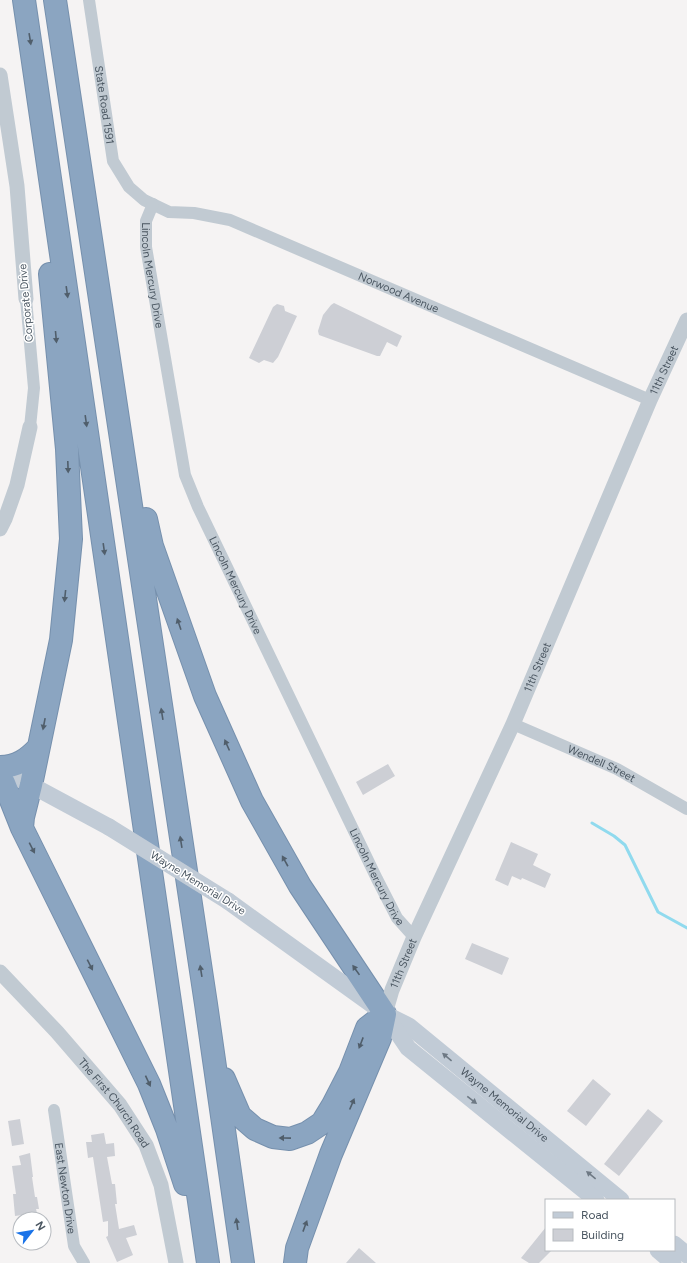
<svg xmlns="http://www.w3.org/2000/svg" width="687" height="1263" viewBox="0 0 687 1263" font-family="Figtree,sans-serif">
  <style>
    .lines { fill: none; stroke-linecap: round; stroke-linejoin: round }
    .stream { stroke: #90daee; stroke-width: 3 }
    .building { fill: #cdcfd5 }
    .motorway-casing { stroke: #7690ad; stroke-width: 24 }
    .minor { stroke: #c1cad2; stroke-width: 12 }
    .tertiary { stroke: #c1cad2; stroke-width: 15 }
    .secondary { stroke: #c1cbd6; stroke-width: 17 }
    .motorway { stroke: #8ba5c1; stroke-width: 22 }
    .secondary-bridge { stroke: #c1cbd6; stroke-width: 17 }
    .oneway { fill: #505e6b }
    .oneway2 { fill: #6e7984 }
    .labels { text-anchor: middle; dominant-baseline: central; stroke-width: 3; stroke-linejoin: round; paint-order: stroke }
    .street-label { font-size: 11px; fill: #4a5661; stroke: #fff }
  </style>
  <rect width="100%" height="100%" fill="#f5f3f3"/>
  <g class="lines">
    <path class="stream" d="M592 823 614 836 625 845 658 912 687 928"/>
  </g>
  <path class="building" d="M334 303 402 336 397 347 387 342 380 356H377L319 335 318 331 323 315 331 305Z
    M277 304 284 306 285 311 297 316 278 357 273 363 264 360 259 363 249 358 273 307Z
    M388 764 395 776 363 795 356 782Z
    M511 842 538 854 533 865 551 874 545 888 522 878 521 880 512 876 508 886 495 880Z
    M472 943 509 958 502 975 465 959Z
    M593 1079 611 1094 586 1126 567 1111Z
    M648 1109 663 1121 619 1176 604 1164Z
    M20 1119 24 1144 12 1146 8 1121Z
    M104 1133 106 1144 114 1143 115 1156 107 1157 112 1184H115L117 1204H115L119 1229 134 1225 137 1235 126 1238 133 1255 117 1262 106 1237 108 1236V1221L103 1222 93 1157 88 1158 86 1142H92L91 1135Z
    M30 1153 33 1177H32L35 1197H37L39 1209H36L37 1213 15 1216 13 1194H16L12 1166 21 1165 19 1156Z
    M546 1227V1250H552L539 1263H529L521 1258Z
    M359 1248 376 1263H346Z"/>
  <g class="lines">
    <g class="motorway-casing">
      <path id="motorway" d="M24 0 208 1263
        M55 0 206 1004 243 1263
        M50 274 67 449 71 539 61 640 31 785 23 817 22 828 149 1084 167 1129 185 1184
        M146 519 152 546 205 696 252 801 300 886 385 1014 380 1038 331 1154 297 1248 295 1263
        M0 767C17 767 28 759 39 747
        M0 778 4 783 22 828
        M224 1079 240 1116 255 1129 273 1137 290 1139 307 1133 322 1123 333 1105 350 1072 367 1028 385 1014"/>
    </g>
    <g class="minor">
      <path id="s1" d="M89 0 113 161 129 187 144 200 169 212 194 213 230 220 650 400"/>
      <path id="s2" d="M153 204 146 221V247L185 475 198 507 377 879 397 918 414 937"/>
      <path d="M26 299 34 388 30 427"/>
      <path id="s3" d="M513 724 617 769 687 809"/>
      <path id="s4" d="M54 1110 74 1246 84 1263"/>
    </g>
    <g class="tertiary">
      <path d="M0 75 17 186 26 299"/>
      <path d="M0 529 5 519 17 485 30 427"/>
      <path id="s5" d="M0 972 57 1032 120 1105 146 1145 161 1185 176 1263"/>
      <path id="s6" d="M385 1014 392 990 414 937 513 724 650 400 687 320"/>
    </g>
    <g class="secondary">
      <path d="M0 769 31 785 109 827"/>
      <path id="s7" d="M228 901 385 1014 409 1026 621 1200"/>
      <path d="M385 1014 408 1048 596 1200"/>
      <path d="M674 1244 687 1255"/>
      <path d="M658 1250 673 1263"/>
    </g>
    <use href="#motorway" class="motorway"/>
    <path class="secondary-bridge" d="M109 827 228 901"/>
  </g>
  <defs><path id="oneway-solid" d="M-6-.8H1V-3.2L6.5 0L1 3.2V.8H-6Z"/></defs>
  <g class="oneway">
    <use href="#oneway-solid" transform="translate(30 39) rotate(81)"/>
    <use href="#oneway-solid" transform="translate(67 292) rotate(82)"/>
    <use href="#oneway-solid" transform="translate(56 337) rotate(85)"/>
    <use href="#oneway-solid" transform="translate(86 421) rotate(82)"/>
    <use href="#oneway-solid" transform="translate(68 467) rotate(88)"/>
    <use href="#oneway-solid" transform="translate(104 549) rotate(82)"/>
    <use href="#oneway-solid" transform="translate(65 596) rotate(96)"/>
    <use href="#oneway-solid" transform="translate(179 624) rotate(-109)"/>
    <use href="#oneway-solid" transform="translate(162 714) rotate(-99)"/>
    <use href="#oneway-solid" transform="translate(44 724) rotate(101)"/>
    <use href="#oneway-solid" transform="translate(227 745) rotate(-114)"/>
    <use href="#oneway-solid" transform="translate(181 842) rotate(-99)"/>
    <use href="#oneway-solid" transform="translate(32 848) rotate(63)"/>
    <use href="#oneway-solid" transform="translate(285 861) rotate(-119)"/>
    <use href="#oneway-solid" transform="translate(90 965) rotate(63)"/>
    <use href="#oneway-solid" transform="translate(356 970) rotate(-125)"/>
    <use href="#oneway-solid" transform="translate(201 971) rotate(-99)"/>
    <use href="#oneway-solid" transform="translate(361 1043) rotate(111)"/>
    <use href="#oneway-solid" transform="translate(148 1081) rotate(65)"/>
    <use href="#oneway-solid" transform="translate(352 1104) rotate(-67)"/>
    <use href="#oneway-solid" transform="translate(285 1138) rotate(-179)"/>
    <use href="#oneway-solid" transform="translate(237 1224) rotate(-98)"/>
    <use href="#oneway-solid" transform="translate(305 1226) rotate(-70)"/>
  </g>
  <g class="oneway2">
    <use href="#oneway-solid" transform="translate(447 1057) rotate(-140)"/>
    <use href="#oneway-solid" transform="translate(472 1100) rotate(38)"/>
    <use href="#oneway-solid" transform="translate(591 1175) rotate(-141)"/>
  </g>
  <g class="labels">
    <g class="street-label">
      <text stroke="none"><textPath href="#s1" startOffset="106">State Road 1591</textPath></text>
      <text stroke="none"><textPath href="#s2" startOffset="73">Lincoln Mercury Drive</textPath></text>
      <text stroke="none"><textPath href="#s1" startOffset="486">Norwood Avenue</textPath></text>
      <text transform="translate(26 303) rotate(-95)">Corporate Drive</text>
      <text stroke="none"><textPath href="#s6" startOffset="702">11th Street</textPath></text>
      <text stroke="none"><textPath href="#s2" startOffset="397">Lincoln Mercury Drive</textPath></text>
      <text stroke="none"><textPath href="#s6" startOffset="379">11th Street</textPath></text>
      <text stroke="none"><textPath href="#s3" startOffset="97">Wendell Street</textPath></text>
      <text stroke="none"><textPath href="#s2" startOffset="721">Lincoln Mercury Drive</textPath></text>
      <text transform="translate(198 883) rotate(32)">Wayne Memorial Drive</text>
      <text stroke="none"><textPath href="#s6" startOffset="54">11th Street</textPath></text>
      <text stroke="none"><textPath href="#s5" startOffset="174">The First Church Road</textPath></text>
      <text stroke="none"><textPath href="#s7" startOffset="344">Wayne Memorial Drive</textPath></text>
      <text stroke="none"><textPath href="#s4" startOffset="79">East Newton Drive</textPath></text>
    </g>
  </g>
  <rect x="545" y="1199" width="130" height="52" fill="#ffffff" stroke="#b7bbc0"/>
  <rect x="553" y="1212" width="20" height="6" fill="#c1cbd6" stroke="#b7bbc0"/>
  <text x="581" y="1219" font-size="12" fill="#4a5661">Road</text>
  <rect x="553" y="1229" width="20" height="12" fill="#cdcfd5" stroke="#b7bbc0"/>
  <text x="581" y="1239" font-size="12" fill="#4a5661">Building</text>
  <g transform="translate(32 1231) rotate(59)"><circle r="19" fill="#ffffff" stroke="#b7bbc0"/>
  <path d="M0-3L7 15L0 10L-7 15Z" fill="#1a73e8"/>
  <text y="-6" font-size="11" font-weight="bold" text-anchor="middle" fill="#4a5661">N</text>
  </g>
</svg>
